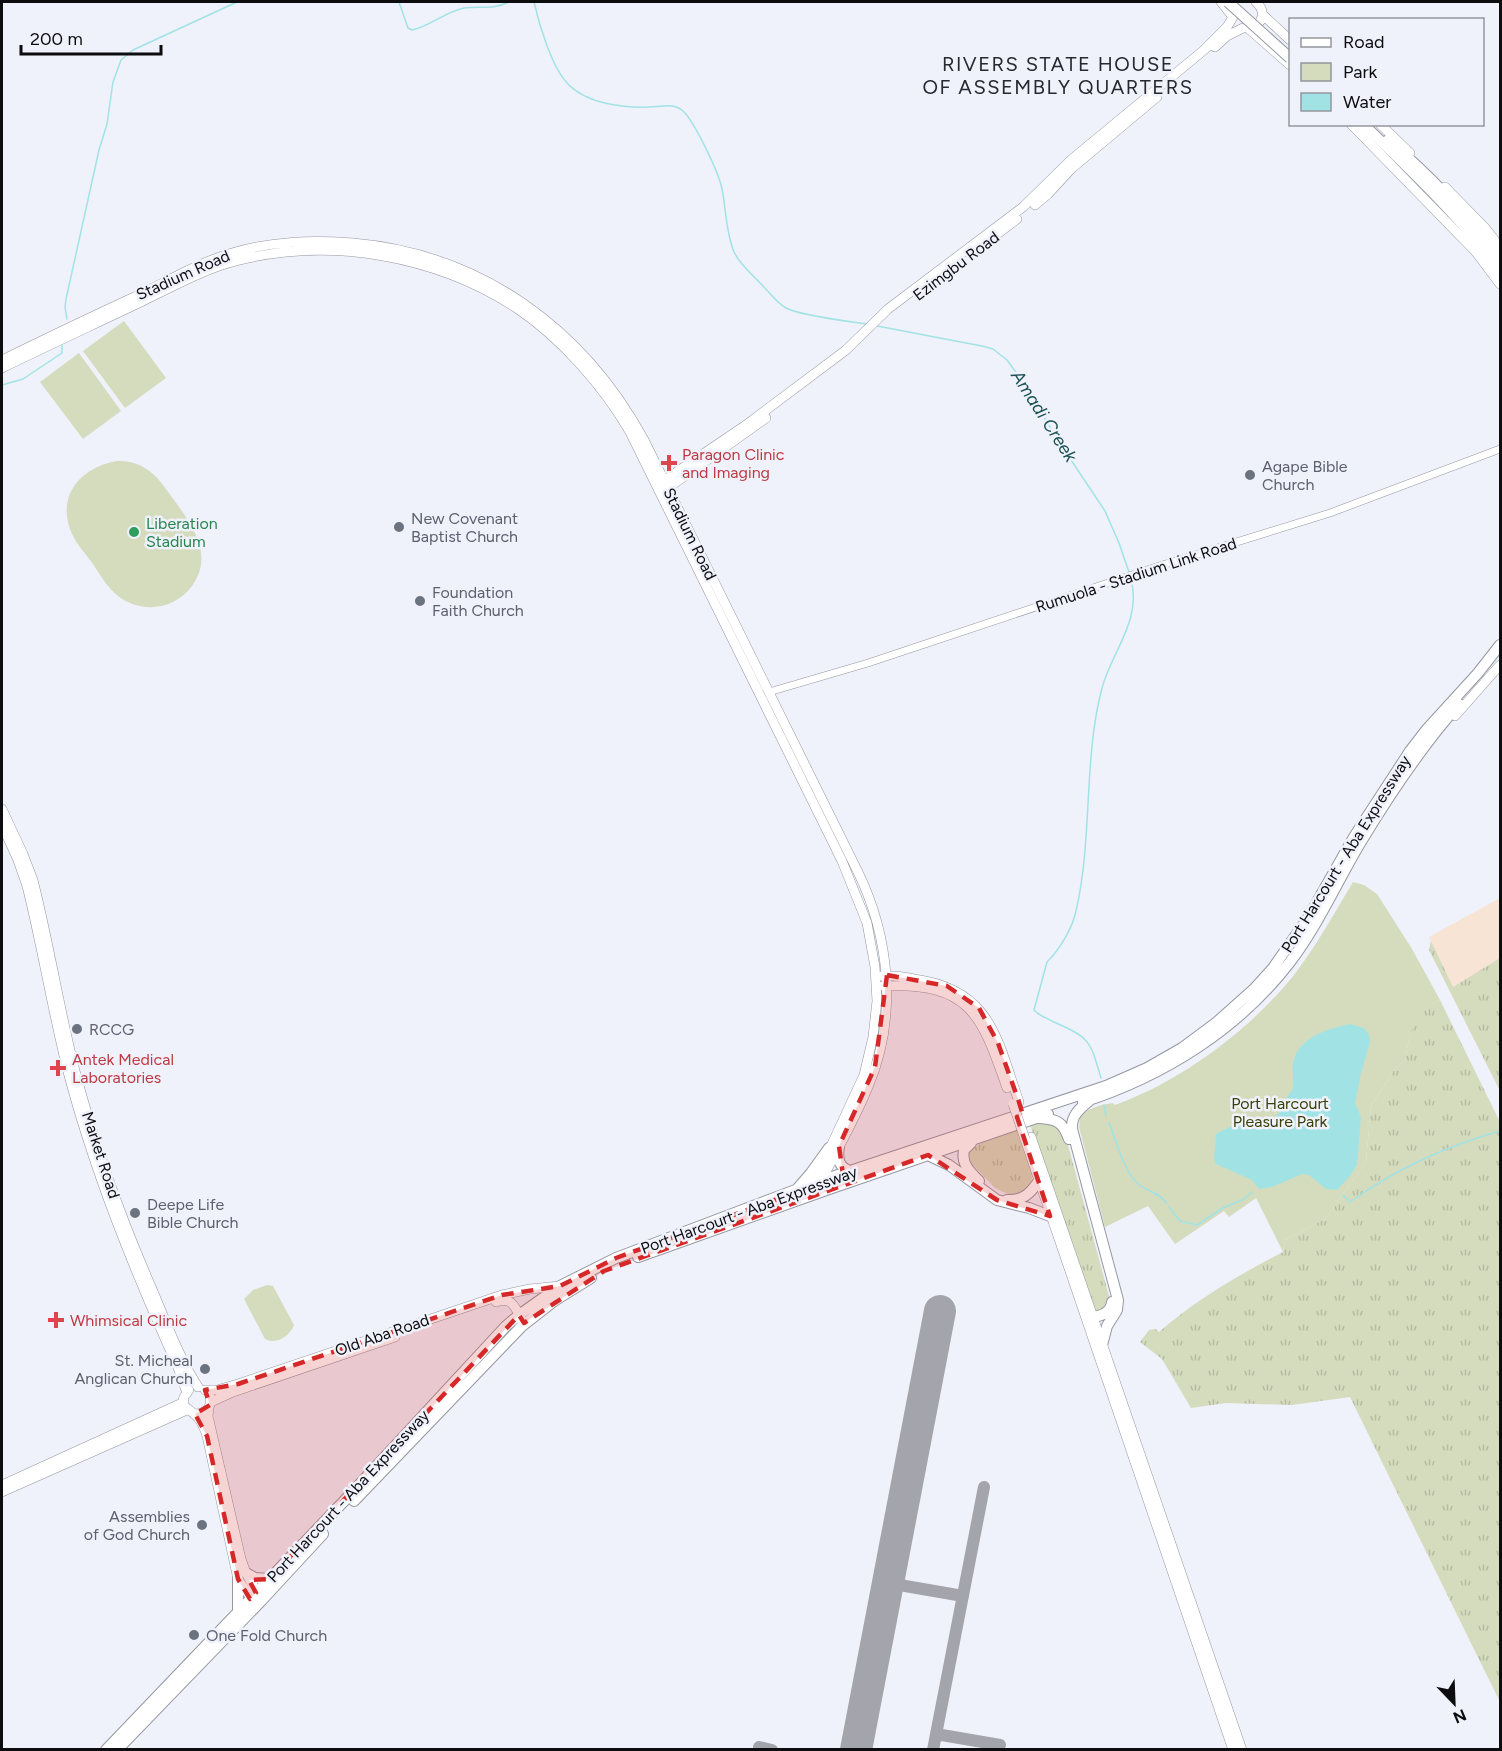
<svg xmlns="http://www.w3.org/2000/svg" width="1502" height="1751" viewBox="0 0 1502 1751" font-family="Figtree,sans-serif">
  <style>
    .education { fill: #f7e4d4 }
    .grass { fill: url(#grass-tufts) }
    .park { fill: #d5dbbd }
    .water { fill: #a1e3e5 }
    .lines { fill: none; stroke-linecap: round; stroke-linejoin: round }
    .stream { stroke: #a1e3e5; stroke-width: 1.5 }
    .taxiway { stroke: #a3a4ac; stroke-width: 12 }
    .runway { stroke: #a3a4ac; stroke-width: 32 }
    .minor-casing { stroke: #9597a0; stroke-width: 8 }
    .major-casing { stroke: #9597a0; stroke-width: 10 }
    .highway-casing { stroke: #9597a0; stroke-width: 12 }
    .minor { stroke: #fff; stroke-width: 7 }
    .major { stroke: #fff; stroke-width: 9 }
    .highway { stroke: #fff; stroke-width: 10 }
    .major-bridge-casing { stroke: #9597a0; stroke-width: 10; stroke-linecap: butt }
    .highway-bridge-casing { stroke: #9597a0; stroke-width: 12; stroke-linecap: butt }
    .major-bridge { stroke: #fff; stroke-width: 9 }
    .highway-bridge { stroke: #fff; stroke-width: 10 }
    .marked { fill: #d62828; fill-opacity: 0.2; stroke: #d62828; stroke-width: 4.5; stroke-dasharray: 12 8; stroke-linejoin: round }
    .health-dot { fill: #e0444e; stroke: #eff1fb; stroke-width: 2 }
    .worship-dot { fill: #6b7280; stroke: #eff1fb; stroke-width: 2 }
    .leisure-dot { fill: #2e9e5b; stroke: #eff1fb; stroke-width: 2 }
    .labels { text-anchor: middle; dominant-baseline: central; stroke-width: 5; stroke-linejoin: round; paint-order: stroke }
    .street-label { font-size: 16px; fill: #0d0d10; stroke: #eff1fb }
    .health-label { font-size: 16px; fill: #be3a42; stroke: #eff1fb; text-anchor: start }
    .worship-label { font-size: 16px; fill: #5b616d; stroke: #eff1fb; text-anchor: start }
    .leisure-label { font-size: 16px; fill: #27864d; stroke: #eff1fb; text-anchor: start }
    .park-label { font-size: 16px; fill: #384006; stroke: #eff1fb }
    .water-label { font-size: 18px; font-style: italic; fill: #1a5254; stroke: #eff1fb }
    .quarter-label { font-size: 20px; letter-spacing: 1.5px; fill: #272930; stroke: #eff1fb }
  </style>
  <defs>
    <pattern id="grass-tufts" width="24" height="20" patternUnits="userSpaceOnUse" patternTransform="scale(1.5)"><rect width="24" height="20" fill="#d5dbbd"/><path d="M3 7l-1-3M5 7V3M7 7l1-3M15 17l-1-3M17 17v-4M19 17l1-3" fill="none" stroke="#b6bba1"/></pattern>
  </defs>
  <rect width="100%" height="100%" fill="#eff1fb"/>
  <path class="education" d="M1500 898V958L1453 987 1429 937Z"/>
  <path class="grass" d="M1431 941 1453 987 1500 958V1091L1429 950Z
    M1440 1000 1500 1122V1702L1350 1397 1292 1405 1226 1403 1191 1408 1162 1359 1140 1342 1149 1330 1156 1329 1159 1332C1197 1299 1239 1275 1283 1252L1285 1240 1326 1218 1366 1162 1371 1106 1396 1067 1405 1061C1410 1033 1410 1013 1440 1000Z
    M1038 1122H1055L1065 1134 1109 1296C1109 1304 1103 1312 1094 1311L1030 1125Z
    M1018 1130 1033 1173C1033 1185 1024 1192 1012 1196L995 1188 971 1163 968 1158V1152L981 1143Z"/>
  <path class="park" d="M124 321 166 378 125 408 83 351Z
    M79 353 121 411 83 439 40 382Z
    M117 461C126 461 135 462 143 467 157 474 165 488 174 500 193 526 214 555 192 586 174 610 142 614 118 596 108 588 100 575 93 564 86 554 77 545 72 534 55 496 81 467 117 461Z
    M1353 882 1364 885 1377 894 1412 949 1440 1000C1411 1013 1410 1033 1405 1061L1396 1067 1371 1106 1366 1162 1326 1218 1285 1240 1283 1252 1256 1198 1229 1217 1224 1211 1175 1244 1148 1206 1105 1227 1079 1127 1080 1116C1090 1107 1101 1105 1113 1103L1115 1105C1182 1081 1253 1028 1297 971 1318 943 1335 912 1353 882Z
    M267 1285 273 1286 294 1325C290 1336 276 1345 265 1339L244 1299 253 1290Z"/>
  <path class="water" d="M1350 1024 1364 1028 1369 1035 1370 1043 1361 1073 1355 1103 1361 1117 1357 1165 1351 1175 1337 1190 1326 1189 1309 1175 1302 1174 1272 1187 1259 1189 1252 1180 1216 1164 1214 1159 1216 1134C1221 1131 1227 1128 1232 1126 1252 1119 1263 1130 1280 1112 1284 1108 1284 1104 1286 1099 1287 1095 1292 1092 1293 1088 1294 1080 1292 1072 1293 1064 1297 1037 1328 1029 1350 1024Z"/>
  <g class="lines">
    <path class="stream" d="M399 2 408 28 412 30C430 26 445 12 464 8 480 6 493 10 509 2
      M534 2C539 24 552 69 569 85 588 104 624 108 650 107 663 107 674 102 684 112 695 123 719 173 722 189 726 209 726 233 734 252 740 265 753 275 763 286 770 293 777 303 786 308 801 316 848 321 866 324
      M67 319 65 307 66 299 99 150 107 124 113 82 121 60 133 50 237 2
      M877 326 982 346 993 349 1007 360 1021 379 1059 442 1105 511 1119 543 1129 572
      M2 385 23 379 62 353V345
      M1101 1078C1090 1040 1090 1038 1054 1022 1047 1018 1039 1016 1034 1010L1047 962C1060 949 1072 929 1076 911 1093 838 1083 760 1102 688 1112 651 1142 620 1131 580
      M1104 1105 1106 1116
      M1109 1123C1117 1142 1123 1170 1138 1184 1147 1191 1160 1193 1166 1203
      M1343 1195 1350 1202C1398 1168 1444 1147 1500 1131
      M1169 1207 1180 1221 1197 1225 1223 1208 1244 1199 1252 1192"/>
    <path class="taxiway" d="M888 1583 963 1596
      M936 1734 1000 1745
      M759 1747 772 1750
      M933 1750 984 1487"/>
    <path class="runway" d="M856 1750 940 1311"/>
    <g class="minor-casing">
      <path id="minor" d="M769 692 868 663 1156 567 1330 513 1500 449"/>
    </g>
    <g class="major-casing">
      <path id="major" d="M1263 15 1290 40
        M1251 28C1264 23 1266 11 1256 2
        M1249 29 1290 65
        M1215 47 1227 36 1243 28
        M1351 124 1476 252 1500 284
        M1380 124 1410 153
        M1445 187 1486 229 1500 247
        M1035 205 1048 194 1071 169 1157 97
        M992 238 1017 219
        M2 360C49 337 97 314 145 292 173 278 201 262 232 253 272 241 311 240 353 243 481 254 583 328 644 440L857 870C890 937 898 1017 868 1087 855 1119 837 1150 821 1181
        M2 368C49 345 97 323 145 300 174 286 204 269 236 261 330 236 438 256 518 309 561 338 604 387 630 432L842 861 867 923 875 967 877 1001 873 1037 864 1075 814 1183
        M659 484 746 425 846 350 888 309 1023 207 1072 159 1204 50 1227 27 1233 17 1221 2
        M665 490 766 418
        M1455 716 1500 665
        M2 809 23 854 33 880C49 943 59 1008 75 1071 95 1146 121 1218 152 1289 166 1322 179 1357 198 1387
        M2 825 18 860 27 886C42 946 52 1008 67 1068 94 1172 135 1272 179 1370L187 1393
        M882 976C893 975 904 977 914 979 991 989 997 1039 1019 1102
        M883 986C970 982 981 1014 1007 1088
        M1031 1137 1242 1750
        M1025 1139 1233 1750
        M496 1302C513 1296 515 1308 522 1320
        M189 1390C174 1407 191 1408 198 1418 203 1423 205 1430 207 1436L238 1579 254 1603
        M205 1390H217L238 1384 502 1295 530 1289 560 1286
        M211 1402 233 1392 395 1337
        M209 1407 208 1416 241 1559 246 1573 260 1598
        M195 1414C206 1414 212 1407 210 1397
        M2 1485 184 1402
        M2 1492 187 1410"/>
    </g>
    <g class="highway-casing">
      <path id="highway" d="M1363 124C1411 170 1460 217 1500 270
        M1388 140C1429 175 1467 215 1500 257
        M1089 1101C1079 1109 1071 1116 1072 1129L1118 1300 1117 1310 1107 1326 1102 1345
        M1083 1102C1163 1076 1238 1030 1290 962 1318 925 1336 884 1359 845 1389 795 1421 747 1459 704
        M1039 1118C1057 1119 1063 1122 1069 1139
        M971 1143 964 1150C961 1164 970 1172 979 1181
        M839 1146C837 1159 838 1168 853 1172
        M928 1155 949 1165 997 1200 1029 1208 1050 1216
        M798 1188 811 1173 829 1148
        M1007 1200C1022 1201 1030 1194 1038 1182
        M638 1257 829 1189 1048 1114
        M1092 1317C1102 1316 1111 1312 1112 1302
        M354 1501 522 1326 554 1301 591 1278
        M246 1573 255 1578 269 1579
        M238 1612V1579
        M106 1750 347 1498 506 1326 519 1315 560 1286 616 1258 814 1183 1106 1086 1147 1068 1182 1048 1217 1022 1254 989 1273 968 1308 918 1354 837 1410 751 1427 729 1478 673 1500 645
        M117 1750 262 1600 323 1534"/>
    </g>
    <use href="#minor" class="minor"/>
    <use href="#major" class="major"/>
    <use href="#highway" class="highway"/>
    <g class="major-bridge-casing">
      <path id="major-bridge" d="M1013 1104 1025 1139"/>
    </g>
    <g class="highway-bridge-casing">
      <path id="highway-bridge" d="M1228 2 1290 58"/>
    </g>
    <use href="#major-bridge" class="major-bridge"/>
    <use href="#highway-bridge" class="highway-bridge"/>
  </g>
  <path class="marked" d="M887 975 947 986 979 1008 998 1043 1019 1102 1023 1115 1017 1117 1050 1216 997 1200 928 1155 604 1271 524 1323 519 1315 269 1579 249 1580 256 1593 250 1599 238 1579 207 1436 195 1414 210 1405 205 1390 238 1384 502 1295 560 1286 616 1258 843 1175 839 1146 875 1067Z"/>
  <g class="health-dot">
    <path d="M666 454h6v6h6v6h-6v6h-6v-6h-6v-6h6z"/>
    <path d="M55 1059h6v6h6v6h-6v6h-6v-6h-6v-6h6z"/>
    <path d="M53 1311h6v6h6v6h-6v6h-6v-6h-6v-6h6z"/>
  </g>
  <g class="worship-dot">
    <circle cx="1250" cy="475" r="6"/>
    <circle cx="399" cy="527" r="6"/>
    <circle cx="420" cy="601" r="6"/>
    <circle cx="77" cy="1029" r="6"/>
    <circle cx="135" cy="1213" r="6"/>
    <circle cx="205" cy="1369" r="6"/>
    <circle cx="202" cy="1525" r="6"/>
    <circle cx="194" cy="1635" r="6"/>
  </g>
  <circle class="leisure-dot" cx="134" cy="532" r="6"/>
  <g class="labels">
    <g class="street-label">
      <text transform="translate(956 266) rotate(-37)">Ezimgbu Road</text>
      <text transform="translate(183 275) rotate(-24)">Stadium Road</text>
      <text transform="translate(690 534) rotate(64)">Stadium Road</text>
      <text transform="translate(1136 575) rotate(-18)">Rumuola - Stadium Link Road</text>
      <text transform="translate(1346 854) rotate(-58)">Port Harcourt - Aba Expressway</text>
      <text transform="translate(101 1155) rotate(72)">Market Road</text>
      <text transform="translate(749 1210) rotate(-20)">Port Harcourt - Aba Expressway</text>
      <text transform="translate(382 1335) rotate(-19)">Old Aba Road</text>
      <text transform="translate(348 1496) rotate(-47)">Port Harcourt - Aba Expressway</text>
    </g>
    <g class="health-label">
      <text x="682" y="454">Paragon Clinic<tspan x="682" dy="18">and Imaging</tspan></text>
      <text x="72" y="1059">Antek Medical<tspan x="72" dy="18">Laboratories</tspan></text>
      <text x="70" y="1320">Whimsical Clinic</text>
    </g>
    <g class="worship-label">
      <text x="1262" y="466">Agape Bible<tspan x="1262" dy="18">Church</tspan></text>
      <text x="411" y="518">New Covenant<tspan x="411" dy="18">Baptist Church</tspan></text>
      <text x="432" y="592">Foundation<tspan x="432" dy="18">Faith Church</tspan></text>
      <text x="89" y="1029">RCCG</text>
      <text x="147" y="1204">Deepe Life<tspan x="147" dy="18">Bible Church</tspan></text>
      <text x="193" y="1360" text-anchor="end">St. Micheal<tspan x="193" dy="18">Anglican Church</tspan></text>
      <text x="190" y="1516" text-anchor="end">Assemblies<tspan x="190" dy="18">of God Church</tspan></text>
      <text x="206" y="1635">One Fold Church</text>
    </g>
    <g class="leisure-label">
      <text x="146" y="523">Liberation<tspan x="146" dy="18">Stadium</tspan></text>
    </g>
    <g class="park-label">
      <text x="1280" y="1103">Port Harcourt<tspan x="1280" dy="18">Pleasure Park</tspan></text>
    </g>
    <g class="water-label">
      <text transform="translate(1044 416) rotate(57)">Amadi Creek</text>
    </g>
    <g class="quarter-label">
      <text x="1058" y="64">RIVERS STATE HOUSE<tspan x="1058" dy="23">OF ASSEMBLY QUARTERS</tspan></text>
    </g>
  </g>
  <rect width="1502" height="1751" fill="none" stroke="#0d0d10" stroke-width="6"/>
  <rect x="1289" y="18" width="195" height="108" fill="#eff1fb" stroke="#95969d" stroke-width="1.5"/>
  <rect x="1301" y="38" width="30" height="9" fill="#ffffff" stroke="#95969d" stroke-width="1.5"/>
  <text x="1343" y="48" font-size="18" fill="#0d0d10">Road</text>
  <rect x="1301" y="63" width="30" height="18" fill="#d5dbbd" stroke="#95969d" stroke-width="1.5"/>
  <text x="1343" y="78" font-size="18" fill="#0d0d10">Park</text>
  <rect x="1301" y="93" width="30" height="18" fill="#a1e3e5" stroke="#95969d" stroke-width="1.5"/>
  <text x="1343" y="108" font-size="18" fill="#0d0d10">Water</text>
  <g transform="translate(1454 1703) rotate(157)" stroke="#eff1fb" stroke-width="4.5" paint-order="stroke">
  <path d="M0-4.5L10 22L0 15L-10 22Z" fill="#0d0d10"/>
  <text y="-9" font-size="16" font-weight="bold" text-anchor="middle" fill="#0d0d10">N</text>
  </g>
  <path d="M21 45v9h140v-9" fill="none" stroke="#0d0d10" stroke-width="3"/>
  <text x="30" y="45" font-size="18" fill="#0d0d10" stroke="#eff1fb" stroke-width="4.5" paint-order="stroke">200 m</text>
</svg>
